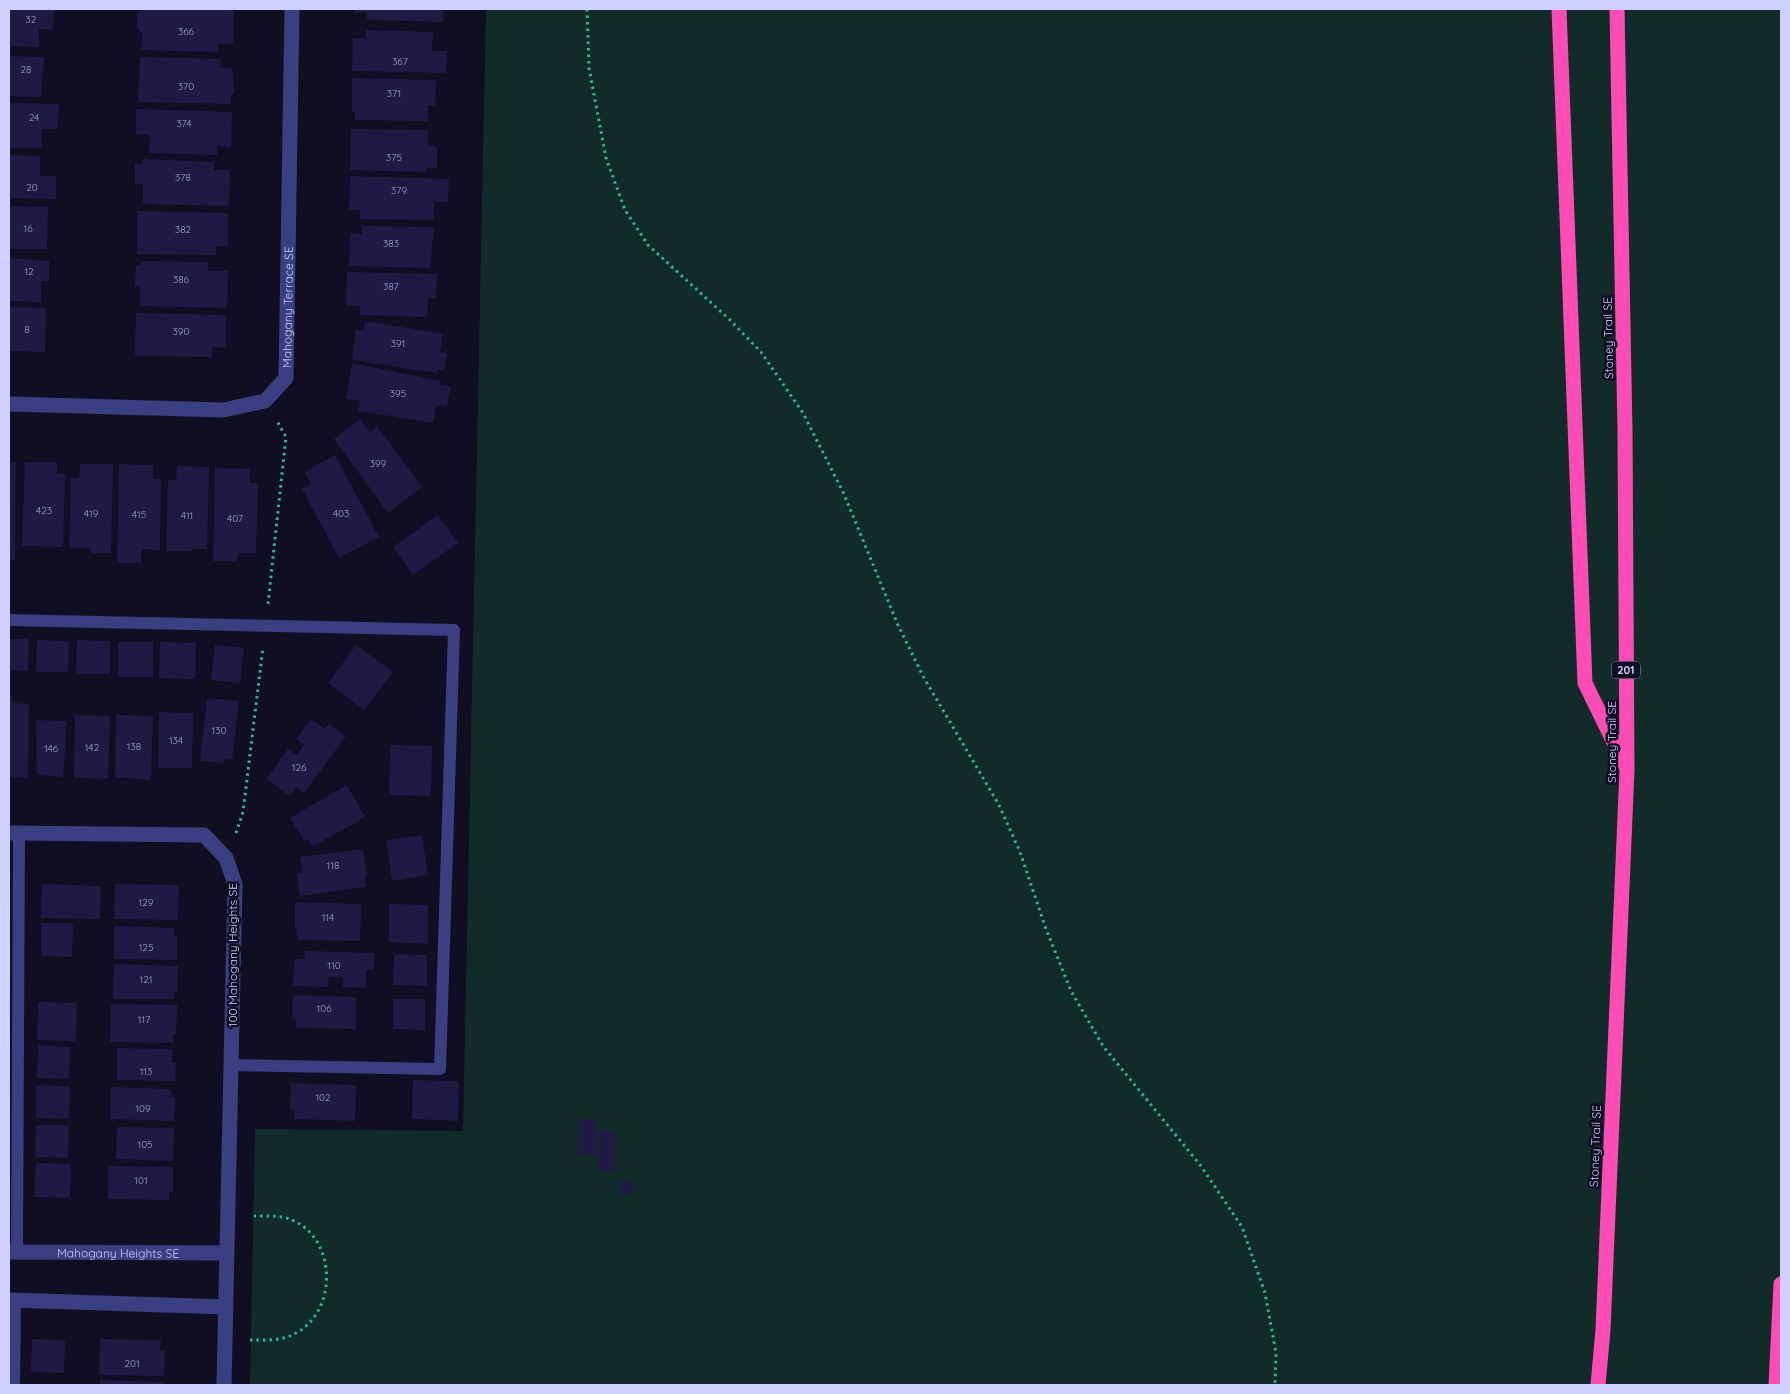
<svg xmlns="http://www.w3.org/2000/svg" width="1790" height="1394" viewBox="0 0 1790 1394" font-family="Quicksand,sans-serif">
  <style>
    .green { fill: #112c28 }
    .building { fill: #1e1a43 }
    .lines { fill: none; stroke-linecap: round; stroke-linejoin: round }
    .path { stroke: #2fb39c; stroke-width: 3; stroke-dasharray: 2.5 4; stroke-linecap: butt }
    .lane { stroke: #393f81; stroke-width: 12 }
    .street { stroke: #393f81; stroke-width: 15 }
    .highway { stroke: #fd4cb6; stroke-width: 15 }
    .labels { text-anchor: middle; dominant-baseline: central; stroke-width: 5; stroke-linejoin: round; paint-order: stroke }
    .number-label { font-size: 10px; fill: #a3a2d0 }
    .shield { fill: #0f0e22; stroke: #9596bd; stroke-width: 1 }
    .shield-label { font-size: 11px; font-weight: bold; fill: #cfd0ff }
    .street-label { font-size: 12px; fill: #cfd0ff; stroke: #0f0e22 }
  </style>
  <rect width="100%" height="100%" fill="#0f0e22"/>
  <path class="green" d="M486 9H1781V1385H250L255 1129 463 1131Z"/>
  <path class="building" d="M9 9H54L53 30 39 29V47L9 46Z
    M142 9 234 10 233 44H219L218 52 141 50 142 33 137 28V14Z
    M355 9H443V22L367 20V12H354Z
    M366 30 433 32 432 51H447L446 73 352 71 353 38H366Z
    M9 56 44 57 41 97 9 96Z
    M140 57 221 59 220 68H232L234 94H231V104L138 102Z
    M352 78 436 80 435 106 428 105V121L355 120V112H352Z
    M9 103 59 104 58 129H42L41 148H9Z
    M136 109 232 112 231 147 217 146V155L149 153 150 135 136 134Z
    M351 129 428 130V146L437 147V168H427V172L350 170Z
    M9 155 40 156V176H56V199L9 198Z
    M143 159 214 162V170H230L229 206 143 204V184H135V163L143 164Z
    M350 176 449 179 448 202H434V220L359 219 360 210H349Z
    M9 206 48 207 47 249H9Z
    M137 211 228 213V246H216V255L137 254Z
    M362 226 434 227 430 268 349 266 350 233 362 234Z
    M9 258 49 261V281H41V302L9 301Z
    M141 261 208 262V271H228L227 308 140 306V286H135L136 265H141Z
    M347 272 437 274 436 299H428L427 317 360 315V306H346Z
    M9 307 46 308 45 352 9 351Z
    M136 313 226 315V348L212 347V357L135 356Z
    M365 321 443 334 440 352 447 353 444 371 437 370V373L352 360 356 329 364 331Z
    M352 363 440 381 439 385 451 386 447 406 436 405 433 423 358 411 360 401 346 399Z
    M360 419 370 432 377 426 422 487 388 513 334 439Z
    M335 455 379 537 339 558 302 489 311 484 305 472Z
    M9 462H16L15 560H9Z
    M25 462H57V474H65L63 547 22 546Z
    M80 464H113L111 553H91L90 548H69L71 478H79Z
    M119 464 153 465V479H161L160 550 141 549V563H117Z
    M177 466 209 467 207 549H191V551H166L168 480H176Z
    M215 468 250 469V483H258L256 553H238L237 561H213Z
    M438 515 458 543 413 575 393 547Z
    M9 639H29L28 671 9 670Z
    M37 640 69 641 68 672H36Z
    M77 640 110 641V674H76Z
    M118 642H153V677H118Z
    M160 642 196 643 195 679 159 678Z
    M215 645 244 648 240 683 211 680Z
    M356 645 393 672 364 710 328 683Z
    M9 696H12V703L29 704 28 778 9 777Z
    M207 698 239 701 232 760 224 759 223 763 200 761Z
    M159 712 193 713 192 768H158Z
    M75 715 110 716 108 779 74 778Z
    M116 715 153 716 151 780 115 777Z
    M311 719 325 729 329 724 346 736 304 793 297 787 290 796 266 779 288 749 297 755 304 745 296 739Z
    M36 720 67 721 63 777 37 775Z
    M390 745 432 746 431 796 389 795Z
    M347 785 365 817 312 847 308 839 304 841 290 818Z
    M422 835 428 875 392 881 386 840Z
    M363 849 367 877H365L366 887 300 896 297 874 302 873 300 857Z
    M42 884 101 886 100 919 41 918Z
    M115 884 179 885 178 920 114 919Z
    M295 902 361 904 360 941 297 940V930H295Z
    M389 904 428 905V944L389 942Z
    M41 923H73L72 957 41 956Z
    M114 926 174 928V936H177V960L114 959Z
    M305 951 374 953V970H366V988L343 987V978L329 977 328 987 293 986 294 959H305Z
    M394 954 427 955V986L393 985Z
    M114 964 178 966 177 992H174V999H113Z
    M293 995 356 997V1029L296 1028V1020L292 1019Z
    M393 999H425V1030L393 1029Z
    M38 1002 77 1003 76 1041 37 1040Z
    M111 1004 177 1005 176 1034H173V1043L110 1042Z
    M38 1045 70 1047 69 1079 37 1078Z
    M117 1048 173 1049 172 1063H176L175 1081 117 1080Z
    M413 1080 459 1081 458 1121 412 1119Z
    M291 1083 356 1085 355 1121 294 1119V1109H290Z
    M36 1085 70 1086 69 1119 36 1118Z
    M111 1087 171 1089V1097H175L174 1121 110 1119Z
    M578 1118 597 1119 596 1156 577 1155Z
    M36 1125H69L68 1158 35 1157Z
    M117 1127 174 1128 173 1161 116 1159Z
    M599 1131H615L614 1172H598Z
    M36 1163 71 1164 70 1198 34 1197Z
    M108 1166 173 1167V1192H169V1200L108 1199Z
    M620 1181H632V1194H620Z
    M32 1339 65 1340 64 1373 31 1372Z
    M100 1339 161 1340 160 1350H165L164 1376 99 1375Z
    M100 1380 164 1382V1385H100Z"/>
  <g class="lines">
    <path class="path" d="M587 9 589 68 606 158 625 210 648 245 729 319 761 352 803 413 843 492 898 625 924 678 999 805 1020 852 1046 929 1071 991 1103 1046 1201 1166 1242 1227 1265 1293 1276 1353 1275 1385
      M268 604 286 437 277 421
      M236 833 243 812 263 647
      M250 1340C264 1340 280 1341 292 1335 338 1315 338 1239 292 1220 281 1215 265 1216 254 1216"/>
    <path class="lane" d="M9 620 454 630 440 1069 231 1065
      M17 1252 19 833
      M14 1385 15 1300"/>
    <g class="street">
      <path id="s1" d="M9 404 223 410 265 401 286 378 292 9"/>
      <path d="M9 833 204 835 226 858 235 884 224 1385"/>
      <path id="s2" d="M9 1252 227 1253"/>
      <path d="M9 1300 226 1307"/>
    </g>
    <path class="highway" d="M1559 9 1585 683 1625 765
      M1598 1385 1603 1330 1627 770 1625 431 1617 9
      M1776 1385 1781 1284"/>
  </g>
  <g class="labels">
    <g class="number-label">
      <text x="31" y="19">32</text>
      <text x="186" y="31">366</text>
      <text x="400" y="61">367</text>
      <text x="26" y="69">28</text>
      <text x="186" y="86">370</text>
      <text x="394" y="93">371</text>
      <text x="34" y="117">24</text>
      <text x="184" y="123">374</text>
      <text x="394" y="157">375</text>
      <text x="183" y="177">378</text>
      <text x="32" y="187">20</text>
      <text x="399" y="190">379</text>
      <text x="28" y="228">16</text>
      <text x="183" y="229">382</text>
      <text x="391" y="243">383</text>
      <text x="29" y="271">12</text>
      <text x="181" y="279">386</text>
      <text x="391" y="286">387</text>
      <text x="27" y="329">8</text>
      <text x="181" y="331">390</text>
      <text x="398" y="343">391</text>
      <text x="398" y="393">395</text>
      <text x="378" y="463">399</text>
      <text x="44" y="510">423</text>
      <text x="91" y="513">419</text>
      <text x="341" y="513">403</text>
      <text x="139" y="514">415</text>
      <text x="187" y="515">411</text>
      <text x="235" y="518">407</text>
      <text x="219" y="730">130</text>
      <text x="176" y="740">134</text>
      <text x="134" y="746">138</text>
      <text x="92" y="747">142</text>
      <text x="51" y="748">146</text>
      <text x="299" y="767">126</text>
      <text x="333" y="865">118</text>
      <text x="146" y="902">129</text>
      <text x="328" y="917">114</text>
      <text x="146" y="947">125</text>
      <text x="334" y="965">110</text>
      <text x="146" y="979">121</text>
      <text x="324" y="1008">106</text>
      <text x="144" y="1019">117</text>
      <text x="146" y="1071">113</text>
      <text x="323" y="1097">102</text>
      <text x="143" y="1108">109</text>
      <text x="145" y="1144">105</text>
      <text x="141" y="1180">101</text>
      <text x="132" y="1363">201</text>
    </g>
    <rect class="shield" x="1612" y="661.5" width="28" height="17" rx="4"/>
    <g class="shield-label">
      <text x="1626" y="670">201</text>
    </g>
    <g class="street-label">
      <text stroke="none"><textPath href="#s1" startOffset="359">Mahogany Terrace SE</textPath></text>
      <text transform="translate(1608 338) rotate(-91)">Stoney Trail SE</text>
      <text transform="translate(1611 742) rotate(-90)">Stoney Trail SE</text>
      <text transform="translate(232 955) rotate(-90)">100 Mahogany Heights SE</text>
      <text transform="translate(1595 1146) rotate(-88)">Stoney Trail SE</text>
      <text stroke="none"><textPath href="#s2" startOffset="109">Mahogany Heights SE</textPath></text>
    </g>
  </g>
  <rect width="1790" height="1394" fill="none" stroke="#cfd0ff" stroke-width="20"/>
</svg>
